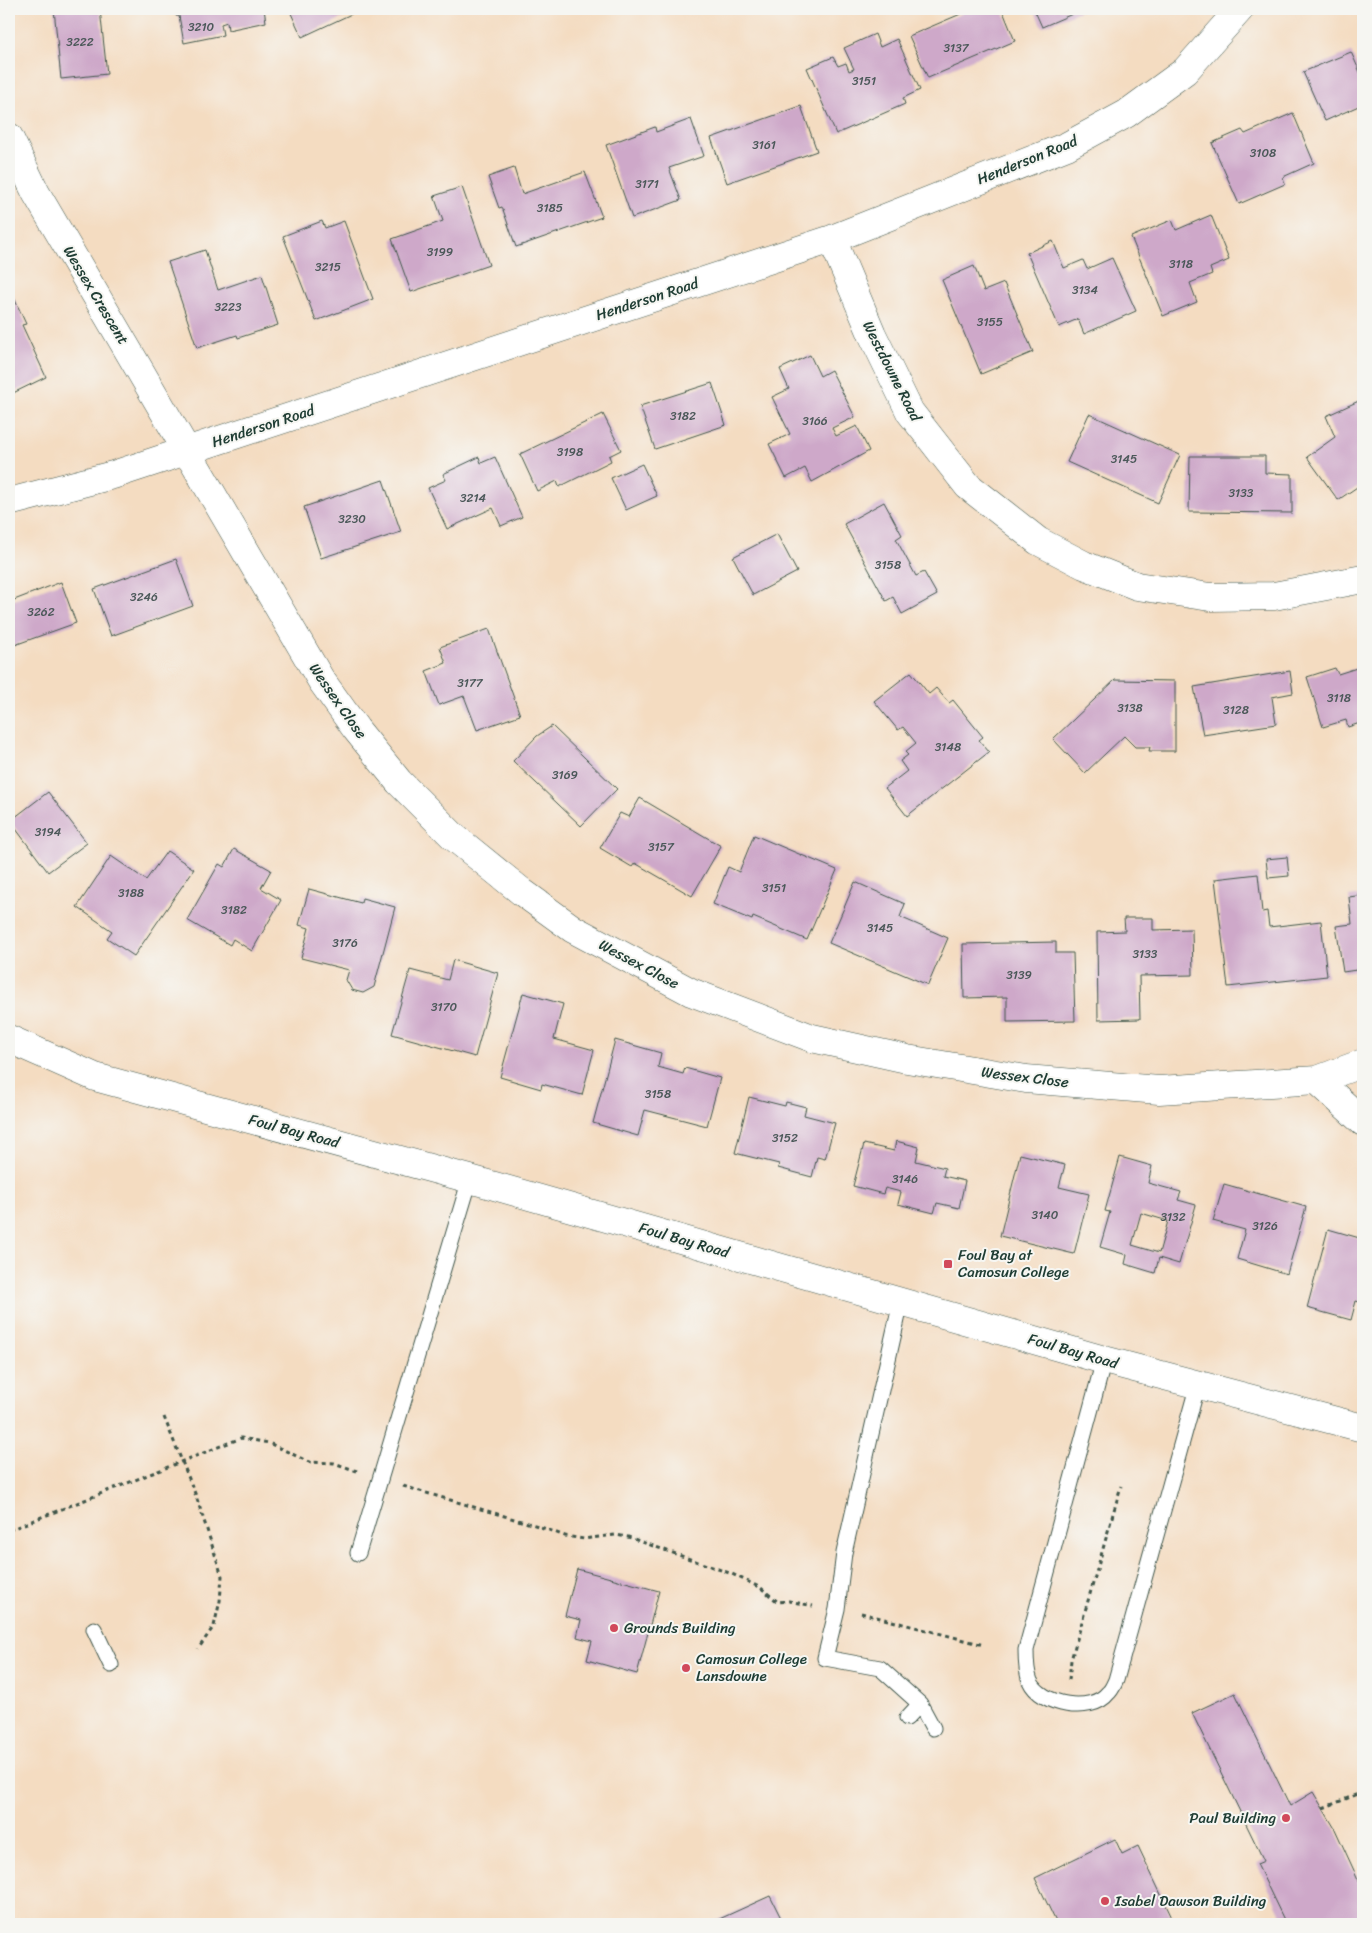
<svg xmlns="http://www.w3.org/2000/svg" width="1372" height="1933" viewBox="0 0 1372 1933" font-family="Sriracha,sans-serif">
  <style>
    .building { fill: #cea8c9; fill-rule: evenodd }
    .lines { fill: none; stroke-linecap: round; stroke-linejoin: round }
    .service-casing { stroke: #3f5549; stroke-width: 17 }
    .minor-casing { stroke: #3f5549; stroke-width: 29 }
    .secondary-casing { stroke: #3f5549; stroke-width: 29 }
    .path { stroke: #3f5549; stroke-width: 3; stroke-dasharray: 4 4; stroke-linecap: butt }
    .service { stroke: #fff; stroke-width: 15 }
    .minor { stroke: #fff; stroke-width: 28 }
    .secondary { stroke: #fff; stroke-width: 28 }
    .poi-dot { fill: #d1495b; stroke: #f6f6f2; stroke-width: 2 }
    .labels { text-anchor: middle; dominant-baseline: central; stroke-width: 4; stroke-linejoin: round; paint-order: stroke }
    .number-label { font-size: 12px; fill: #4b5859 }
    .street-label { font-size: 15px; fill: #1f3d34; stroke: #f6f6f2 }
    .poi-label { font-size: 15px; fill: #1f3d34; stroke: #f6f6f2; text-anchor: start }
  </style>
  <rect width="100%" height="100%" fill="#f6f6f2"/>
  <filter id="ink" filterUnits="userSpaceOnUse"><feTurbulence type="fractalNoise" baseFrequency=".02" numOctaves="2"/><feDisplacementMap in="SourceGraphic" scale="10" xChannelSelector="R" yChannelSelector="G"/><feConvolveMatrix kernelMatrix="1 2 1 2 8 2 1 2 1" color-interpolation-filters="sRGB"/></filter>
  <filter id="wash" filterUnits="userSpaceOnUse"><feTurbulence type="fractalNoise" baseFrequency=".0096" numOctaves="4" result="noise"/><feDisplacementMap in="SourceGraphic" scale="20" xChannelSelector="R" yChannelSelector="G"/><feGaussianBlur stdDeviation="1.12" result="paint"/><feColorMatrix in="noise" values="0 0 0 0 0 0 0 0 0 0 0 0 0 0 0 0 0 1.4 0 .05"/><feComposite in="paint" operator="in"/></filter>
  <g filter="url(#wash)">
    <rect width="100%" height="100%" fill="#f4dcc1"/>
    <g id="blocks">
      <path class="building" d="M54 9H100L107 74 61 79Z
        M175 9H264L266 22 228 30 227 22 221 24 223 35 184 43 179 16H176Z
        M289 9H362L302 37Z
        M961 9H1002L1015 41 928 78 909 36 963 13Z
        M1034 9H1084L1042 27Z
        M875 34 880 47 897 39 920 90 903 98 905 104 836 134 807 68 833 57 838 66 846 63 849 71 854 69 844 48Z
        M1351 52 1363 79V104L1325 121 1303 72Z
        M801 106 817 151 727 183 711 138Z
        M1293 113 1314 163 1283 177 1285 184 1239 204 1212 143 1242 130 1245 134Z
        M691 119 704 156 669 168 681 200 632 218 606 145 655 127 656 132Z
        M514 168 522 194 585 172 602 217 516 247 502 207 499 208 488 177Z
        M462 187 489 265 411 292 392 239 443 221 434 196Z
        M1211 215 1229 260 1210 268 1212 274 1190 283 1197 302 1163 316 1131 237 1172 220 1176 230Z
        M322 221 325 228 344 221 373 299 316 321 283 236Z
        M1053 241 1064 268 1083 260 1087 269 1112 258 1136 311 1084 334 1078 319 1059 327 1027 253Z
        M205 250 218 290 262 275 278 325 238 338 237 335 197 348 168 262Z
        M974 266 984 291 1004 283 1033 352 981 374 942 280Z
        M9 287 26 324 22 325 46 377 9 395Z
        M810 355 820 376 831 370 855 417 832 428 836 436 857 426 869 451 812 482 805 468 786 478 769 444 790 434 772 397 789 389 780 369Z
        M712 383 726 425 655 449 640 406Z
        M1363 399V483L1338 500 1307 457 1335 437 1326 416Z
        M603 414 621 450 609 456 611 461 559 487 557 481 537 491 520 454Z
        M1089 414 1180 455 1158 503 1067 462Z
        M1190 456H1265V473L1292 474V513L1189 512Z
        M479 457 481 463 495 457 522 517 501 526 493 508 447 529 428 488 446 480 443 474Z
        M642 464 657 496 626 510 611 478Z
        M383 480 401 532 321 558 304 507Z
        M884 502 902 535 896 539 916 576 924 572 937 595 902 614 893 597 886 601 844 524Z
        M777 534 797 572 753 595 733 557Z
        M176 559 193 606 111 636 94 589Z
        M61 582 76 623 9 647V602Z
        M489 629 520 715 477 730 464 696 439 705 426 671 446 663 440 647Z
        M1363 666V722L1348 727 1346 720 1323 727 1307 677 1335 668 1338 674Z
        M1290 671 1293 693 1272 697 1276 724 1203 735 1194 687Z
        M911 672 929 694 936 688 949 703 953 700 983 737 979 740 989 752 907 816 885 788 907 771 900 761 908 755 905 752 916 743 903 727 898 730 874 701Z
        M1115 680 1175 681V751H1149L1150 747H1135L1124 736 1085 773 1053 739Z
        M552 726 617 789 581 826 513 761 537 736Z
        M48 792 87 843 48 872 10 821Z
        M640 798 721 846 692 896 635 863 632 867 600 848 620 813 629 817Z
        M754 835 837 870 807 940 753 917 752 920 713 904 728 867 739 872Z
        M234 849 271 870 261 888 281 900 252 951 233 939 230 945 187 920 219 864 224 867Z
        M167 851 194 869 134 956 107 938 112 931 77 907 111 856 146 880Z
        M1287 857 1289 876 1268 878 1266 859Z
        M1258 874 1262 912 1267 911 1269 927 1321 921 1327 976 1228 987 1215 879Z
        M855 882 905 904 900 917 948 938 928 985 829 943Z
        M309 889 361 903 362 898 395 907 374 987 363 993 352 990 346 980 349 970 301 958 309 928 299 925Z
        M1363 895V969L1343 972 1336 926 1352 924 1349 897Z
        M1124 918H1153V930L1192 929 1193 975 1139 976 1140 1019 1098 1020 1097 932 1125 931Z
        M1056 942V953H1073L1075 1021 1007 1022V997L964 998 963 944Z
        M453 960 498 973 475 1057 392 1034 410 970 448 980Z
        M523 993 563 1004 554 1039 594 1050 582 1095 542 1084 541 1089 500 1077Z
        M615 1040 661 1053 658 1067 683 1074 685 1068 720 1078 707 1126 645 1110 638 1136 593 1123Z
        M749 1097 785 1106 786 1102 806 1107 804 1115 835 1123 825 1159 817 1157 812 1177 778 1168 779 1164 735 1153Z
        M896 1141 919 1147 916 1161 945 1168 943 1176 965 1181 959 1208 937 1203 934 1213 898 1204 901 1192 885 1188 883 1194 853 1186 864 1144 894 1151Z
        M1020 1154 1065 1165 1059 1187 1089 1194 1074 1254 1000 1236Z
        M1120 1157 1152 1166 1148 1183 1181 1192 1178 1200 1196 1205 1179 1264 1159 1258 1155 1273 1125 1264 1127 1255 1100 1247 1110 1212 1105 1211ZM1141 1213 1168 1221 1159 1253 1132 1245Z
        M1224 1184 1306 1207 1287 1274 1237 1259 1245 1230 1213 1221Z
        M1328 1229 1363 1239V1303L1356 1301 1351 1320 1307 1308Z
        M577 1569 659 1591 637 1674 587 1660 592 1641 577 1637 581 1620 565 1616Z
        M1235 1693 1290 1806 1313 1792 1334 1827 1363 1890V1924H1286L1257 1864 1264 1861 1192 1713Z
        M1115 1839 1122 1854 1138 1846 1175 1924H1057L1035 1878Z
        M770 1896 784 1924H716L715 1921Z"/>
    </g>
  </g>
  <g filter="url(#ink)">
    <use href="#blocks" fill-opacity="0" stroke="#3f5549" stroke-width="1"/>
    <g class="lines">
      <g class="service-casing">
        <path id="service" d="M901 1302 844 1553 837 1609 825 1658 880 1668 920 1704 933 1728
          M1104 1360 1026 1650C1026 1660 1026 1671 1030 1681 1041 1706 1092 1714 1108 1693 1112 1690 1114 1684 1116 1680L1198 1384
          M358 1553 470 1179
          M94 1629 111 1665
          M907 1718 920 1704"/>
      </g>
      <g class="minor-casing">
        <path id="minor" d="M9 137 36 193 321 680 356 729 399 782 454 837 522 892 573 929 691 992 812 1038 907 1059 1026 1079 1159 1090 1317 1080 1363 1063
          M832 239 872 334 910 412 968 486 1038 541 1084 565 1137 586 1210 597 1274 596 1363 579
          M9 502 113 475 832 239 1067 146 1126 114 1185 71 1240 9
          M1317 1080 1363 1122"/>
      </g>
      <g class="secondary-casing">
        <path id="secondary" d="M9 1039 95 1077 470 1179 1104 1360 1363 1428"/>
      </g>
      <path class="path" d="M164 1417 196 1496 222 1576 220 1601 214 1626 198 1649
        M403 1486 538 1526 565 1536 584 1539 615 1535 628 1537 732 1574 761 1588 778 1602 789 1601 813 1606
        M9 1530 241 1438 269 1443 309 1462 334 1463 357 1471
        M861 1613 984 1645
        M1069 1680 1071 1660 1121 1486
        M1323 1808 1363 1792"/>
      <use href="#service" class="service"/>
      <use href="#minor" class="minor"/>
      <use href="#secondary" class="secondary"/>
    </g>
  </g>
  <g class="poi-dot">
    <rect x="943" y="1259" width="10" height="10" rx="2.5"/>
    <circle cx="614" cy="1628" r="5"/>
    <circle cx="686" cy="1668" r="5"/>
    <circle cx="1286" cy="1818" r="5"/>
    <circle cx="1105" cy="1901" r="5"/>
  </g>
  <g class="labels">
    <g class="number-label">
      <text x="201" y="27">3210</text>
      <text x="80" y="42">3222</text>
      <text x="956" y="48">3137</text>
      <text x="864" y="81">3151</text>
      <text x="764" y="145">3161</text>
      <text x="1263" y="153">3108</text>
      <text x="647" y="184">3171</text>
      <text x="550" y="208">3185</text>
      <text x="440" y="252">3199</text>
      <text x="1181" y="264">3118</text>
      <text x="328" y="267">3215</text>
      <text x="1085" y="290">3134</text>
      <text x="228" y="307">3223</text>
      <text x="990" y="322">3155</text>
      <text x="683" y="416">3182</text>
      <text x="815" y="421">3166</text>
      <text x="570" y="452">3198</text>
      <text x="1124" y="459">3145</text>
      <text x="1241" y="493">3133</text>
      <text x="473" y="498">3214</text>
      <text x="352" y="519">3230</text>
      <text x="888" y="565">3158</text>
      <text x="144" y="597">3246</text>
      <text x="41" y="612">3262</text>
      <text x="470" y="683">3177</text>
      <text x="1339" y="698">3118</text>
      <text x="1130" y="708">3138</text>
      <text x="1236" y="710">3128</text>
      <text x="948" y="747">3148</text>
      <text x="565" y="775">3169</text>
      <text x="48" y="832">3194</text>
      <text x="661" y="847">3157</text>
      <text x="774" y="888">3151</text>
      <text x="131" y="893">3188</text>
      <text x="234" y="910">3182</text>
      <text x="880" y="928">3145</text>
      <text x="345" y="943">3176</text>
      <text x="1145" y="954">3133</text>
      <text x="1019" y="975">3139</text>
      <text x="444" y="1007">3170</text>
      <text x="658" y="1094">3158</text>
      <text x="785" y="1138">3152</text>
      <text x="905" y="1179">3146</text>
      <text x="1045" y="1215">3140</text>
      <text x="1173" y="1217">3132</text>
      <text x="1265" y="1226">3126</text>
    </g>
    <g class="street-label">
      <text transform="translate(1027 160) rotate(-22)">Henderson Road</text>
      <text transform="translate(96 295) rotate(59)">Wessex Crescent</text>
      <text transform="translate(647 299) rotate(-18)">Henderson Road</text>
      <text transform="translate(892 371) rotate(63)">Westdowne Road</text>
      <text transform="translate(263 426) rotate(-18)">Henderson Road</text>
      <text transform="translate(338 701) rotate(55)">Wessex Close</text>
      <text transform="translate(639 964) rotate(28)">Wessex Close</text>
      <text transform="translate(1025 1077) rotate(7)">Wessex Close</text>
      <text transform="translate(294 1131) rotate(15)">Foul Bay Road</text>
      <text transform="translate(684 1240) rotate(16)">Foul Bay Road</text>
      <text transform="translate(1073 1351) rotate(16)">Foul Bay Road</text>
    </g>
    <g class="poi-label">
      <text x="958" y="1255">Foul Bay at<tspan x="958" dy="17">Camosun College</tspan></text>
      <text x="624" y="1628">Grounds Building</text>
      <text x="696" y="1659">Camosun College<tspan x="696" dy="17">Lansdowne</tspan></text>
      <text x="1276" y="1818" text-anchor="end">Paul Building</text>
      <text x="1115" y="1901">Isabel Dawson Building</text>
    </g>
  </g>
  <rect width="1372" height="1933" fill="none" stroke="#f6f6f2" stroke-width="30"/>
</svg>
